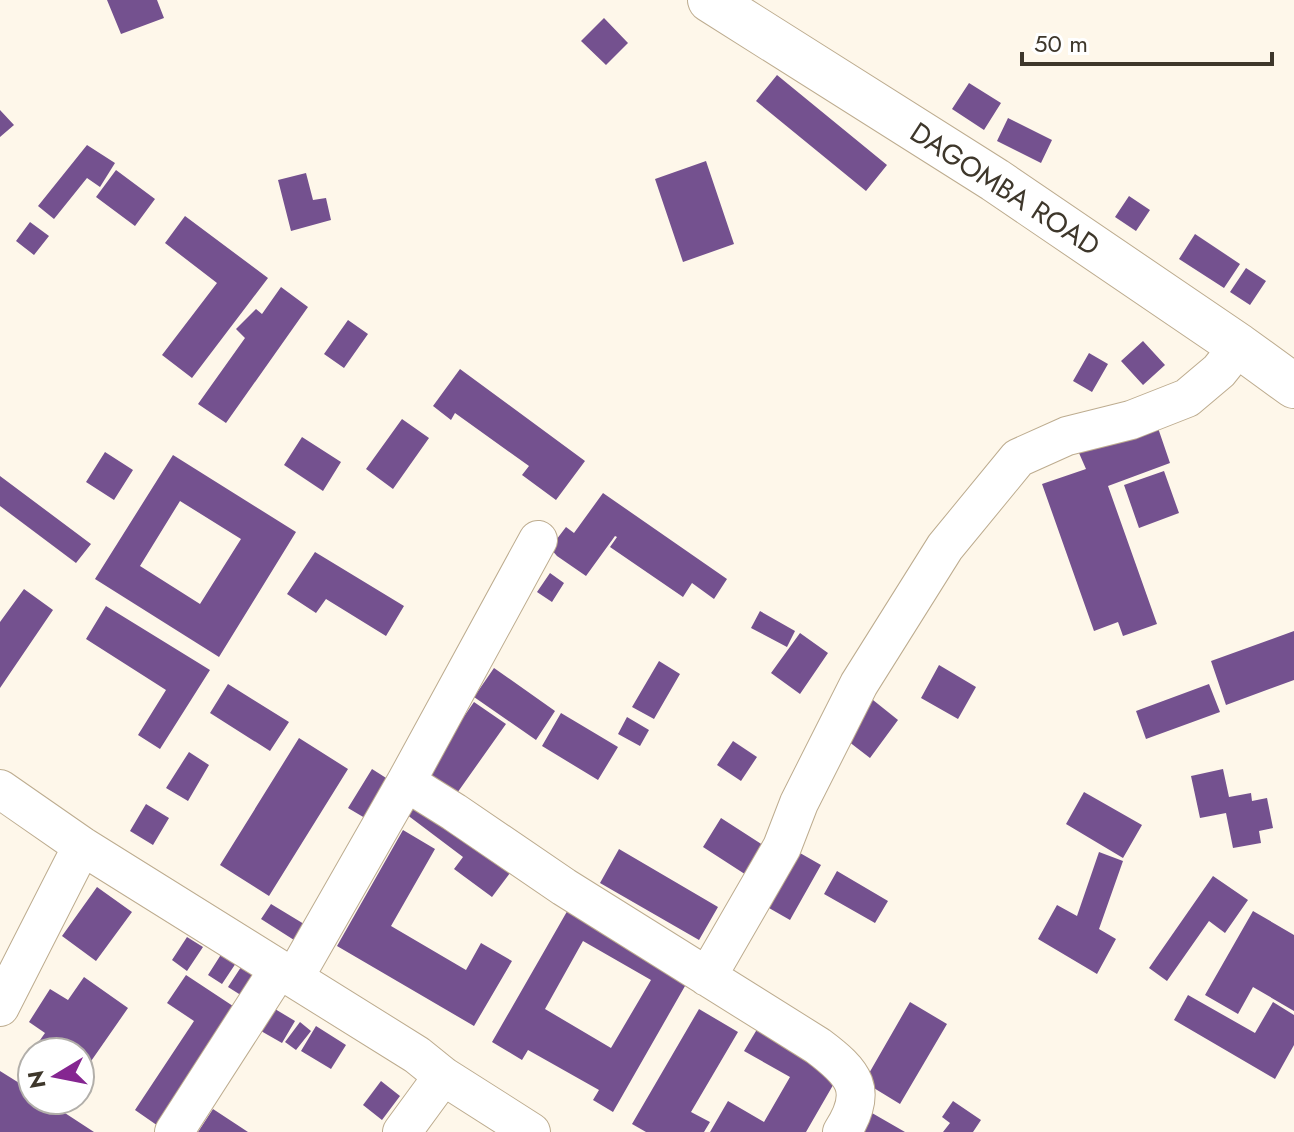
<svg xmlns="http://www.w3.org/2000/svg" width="1294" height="1132" viewBox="0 0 1294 1132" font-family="Jost,sans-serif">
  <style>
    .building { fill: #74518f; fill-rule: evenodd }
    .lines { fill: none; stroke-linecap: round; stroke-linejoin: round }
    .street-casing { stroke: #bdac8f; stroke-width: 40 }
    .secondary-casing { stroke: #bdac8f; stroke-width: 46 }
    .street { stroke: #fff; stroke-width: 38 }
    .secondary { stroke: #fff; stroke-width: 44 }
    .labels { text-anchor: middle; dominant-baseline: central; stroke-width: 8; stroke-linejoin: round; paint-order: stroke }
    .street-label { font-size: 28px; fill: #3e372b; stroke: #fff }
  </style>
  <rect width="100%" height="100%" fill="#fef7ea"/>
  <path class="building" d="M107 0H157L164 18 121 34Z
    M604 18 628 43 606 65 581 41Z
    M777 75 887 165 866 191 756 101Z
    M969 83 1001 103 984 130 952 109Z
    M0 110 14 125 0 137Z
    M1008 118 1052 140 1041 163 997 141Z
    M87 145 115 163 100 187 87 178 54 219 38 206Z
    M706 161 734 244 683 262 655 179Z
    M116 170 155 199 135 226 96 197Z
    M306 173 313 200 326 198 331 220 291 231 278 180Z
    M1129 196 1150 210 1136 231 1115 217Z
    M185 216 268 278 192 378 162 355 217 283 165 243Z
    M30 222 49 236 34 255 16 241Z
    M1195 234 1240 264 1224 288 1179 259Z
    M1246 268 1266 281 1250 305 1230 292Z
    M281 287 308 307 226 423 198 404 245 338 236 329 256 309 262 314Z
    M348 320 368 334 344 368 324 354Z
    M1143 341 1165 365 1143 385 1121 361Z
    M1089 353 1108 364 1092 392 1073 381Z
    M460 369 585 461 556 500 522 475 529 466 455 413 451 420 433 406Z
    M402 419 429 438 393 489 366 469Z
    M1157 425 1170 463 1108 486 1157 624 1123 636 1118 622 1094 631 1042 484 1086 469 1079 453Z
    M302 437 341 462 323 491 284 465Z
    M105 452 133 470 114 500 86 482Z
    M173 455 296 532 219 657 95 579ZM180 501 241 539 200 604 140 566Z
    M1164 471 1179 513 1139 528 1124 485Z
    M0 476 91 544 76 563 0 506Z
    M603 493 727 579 714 599 692 583 683 597 610 547 617 537 615 536 586 576 557 556 550 548 566 527 574 533Z
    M315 552 404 606 386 636 326 599 316 613 287 594Z
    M550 573 564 583 552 602 537 592Z
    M24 589 53 610 0 688V622Z
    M106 606 210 670 160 749 138 735 166 690 86 639Z
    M760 611 795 631 787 647 751 628Z
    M1294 631V680L1226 705 1211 661Z
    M800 633 828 653 800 694 771 673Z
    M659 661 680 674 654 719 632 707Z
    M939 665 976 687 958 719 921 698Z
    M494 668 555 711 536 740 474 697Z
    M228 684 289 722 270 751 210 713Z
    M1209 684 1220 712 1146 739 1136 711Z
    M873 700 898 720 870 758 844 738Z
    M474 702 506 724 455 796 424 774Z
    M561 713 618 747 598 780 542 746Z
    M627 717 649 730 640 746 618 734Z
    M299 738 348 769 269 896 220 865Z
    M733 741 757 757 741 781 717 765Z
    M189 752 209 765 188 801 166 788Z
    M372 769 394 783 370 821 348 808Z
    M1223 769 1229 797 1251 793 1252 801 1267 798 1273 828 1259 831 1261 843 1233 848 1226 813 1200 818 1191 776Z
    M417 791 516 865 492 897 454 869 463 857 402 811Z
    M1084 792 1142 825 1123 858 1066 824Z
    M146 804 169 818 153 845 130 831Z
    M721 818 772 851 754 880 703 847Z
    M403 830 435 849 391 926 466 970 481 943 512 961 474 1026 337 946Z
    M619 849 718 907 699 940 600 883Z
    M1099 852 1123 861 1099 929 1116 939 1097 974 1038 939 1057 905 1077 916Z
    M800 853 821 865 790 920 769 908Z
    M837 871 888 901 875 923 824 894Z
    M1213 876 1248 900 1225 933 1209 921 1167 981 1149 968Z
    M97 887 132 912 96 961 62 936Z
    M573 901 693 972 613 1112 593 1100 599 1090 528 1050 522 1060 492 1042ZM583 941 651 980 611 1048 545 1009Z
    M271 904 304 924 294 940 261 919Z
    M1253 911 1294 935V1011L1253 987 1238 1014 1205 995Z
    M187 937 203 947 187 971 172 960Z
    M222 953 236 963 222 984 208 975Z
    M243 964 261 976 247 999 228 987Z
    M186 975 239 1010 161 1128 135 1110 194 1021 167 1003Z
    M84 977 128 1008 80 1077V1052H32V1060L28 1057 45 1033 29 1022 50 989 68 1000Z
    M1188 995 1255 1033 1273 1002 1294 1015V1045L1275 1079 1174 1020Z
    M910 1002 947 1024 900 1104 864 1082Z
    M275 1009 295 1021 282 1043 261 1031Z
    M699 1009 738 1032 691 1112 710 1122 704 1132H646L632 1124Z
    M300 1022 311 1031 296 1050 285 1042Z
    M316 1026 346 1045 331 1069 301 1051Z
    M759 1026 840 1073 806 1132H710L728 1101 764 1122 790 1077 744 1051Z
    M0 1071 32 1091V1100H45L94 1132H0Z
    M381 1081 400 1096 382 1120 363 1105Z
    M953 1101 981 1120 973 1132H943L950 1123 942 1117Z
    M213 1109 248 1132H198Z
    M872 1113 905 1132H862Z"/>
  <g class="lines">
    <g class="street-casing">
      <path id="street" d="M406 782 454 812 564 887 818 1046C854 1073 869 1090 842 1132
        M0 789 82 846 417 1055 443 1076 531 1132
        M707 977 782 847 799 803 859 684 945 547 1018 458 1067 436 1131 420 1187 398 1219 371 1239 346
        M294 978 406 782 538 540
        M0 1007 82 846
        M174 1132 279 969
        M402 1132 443 1076"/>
    </g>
    <g class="secondary-casing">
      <path id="secondary" d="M710 0 995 180 1239 346 1294 386"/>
    </g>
    <use href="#street" class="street"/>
    <use href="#secondary" class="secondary"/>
  </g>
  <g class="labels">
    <g class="street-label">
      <text transform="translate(1005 189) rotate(33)">DAGOMBA ROAD</text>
    </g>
  </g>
  <g transform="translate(56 1076) rotate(260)"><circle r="38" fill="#ffffff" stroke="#b2afaa" stroke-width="2"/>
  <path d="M0-6L14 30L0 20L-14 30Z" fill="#852691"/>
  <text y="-12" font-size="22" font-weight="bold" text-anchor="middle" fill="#3e372b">N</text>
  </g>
  <path d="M1022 52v12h250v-12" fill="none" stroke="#3e372b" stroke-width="4"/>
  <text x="1034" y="52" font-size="24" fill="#3e372b" stroke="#ffffff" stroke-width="6" paint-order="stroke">50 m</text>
</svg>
